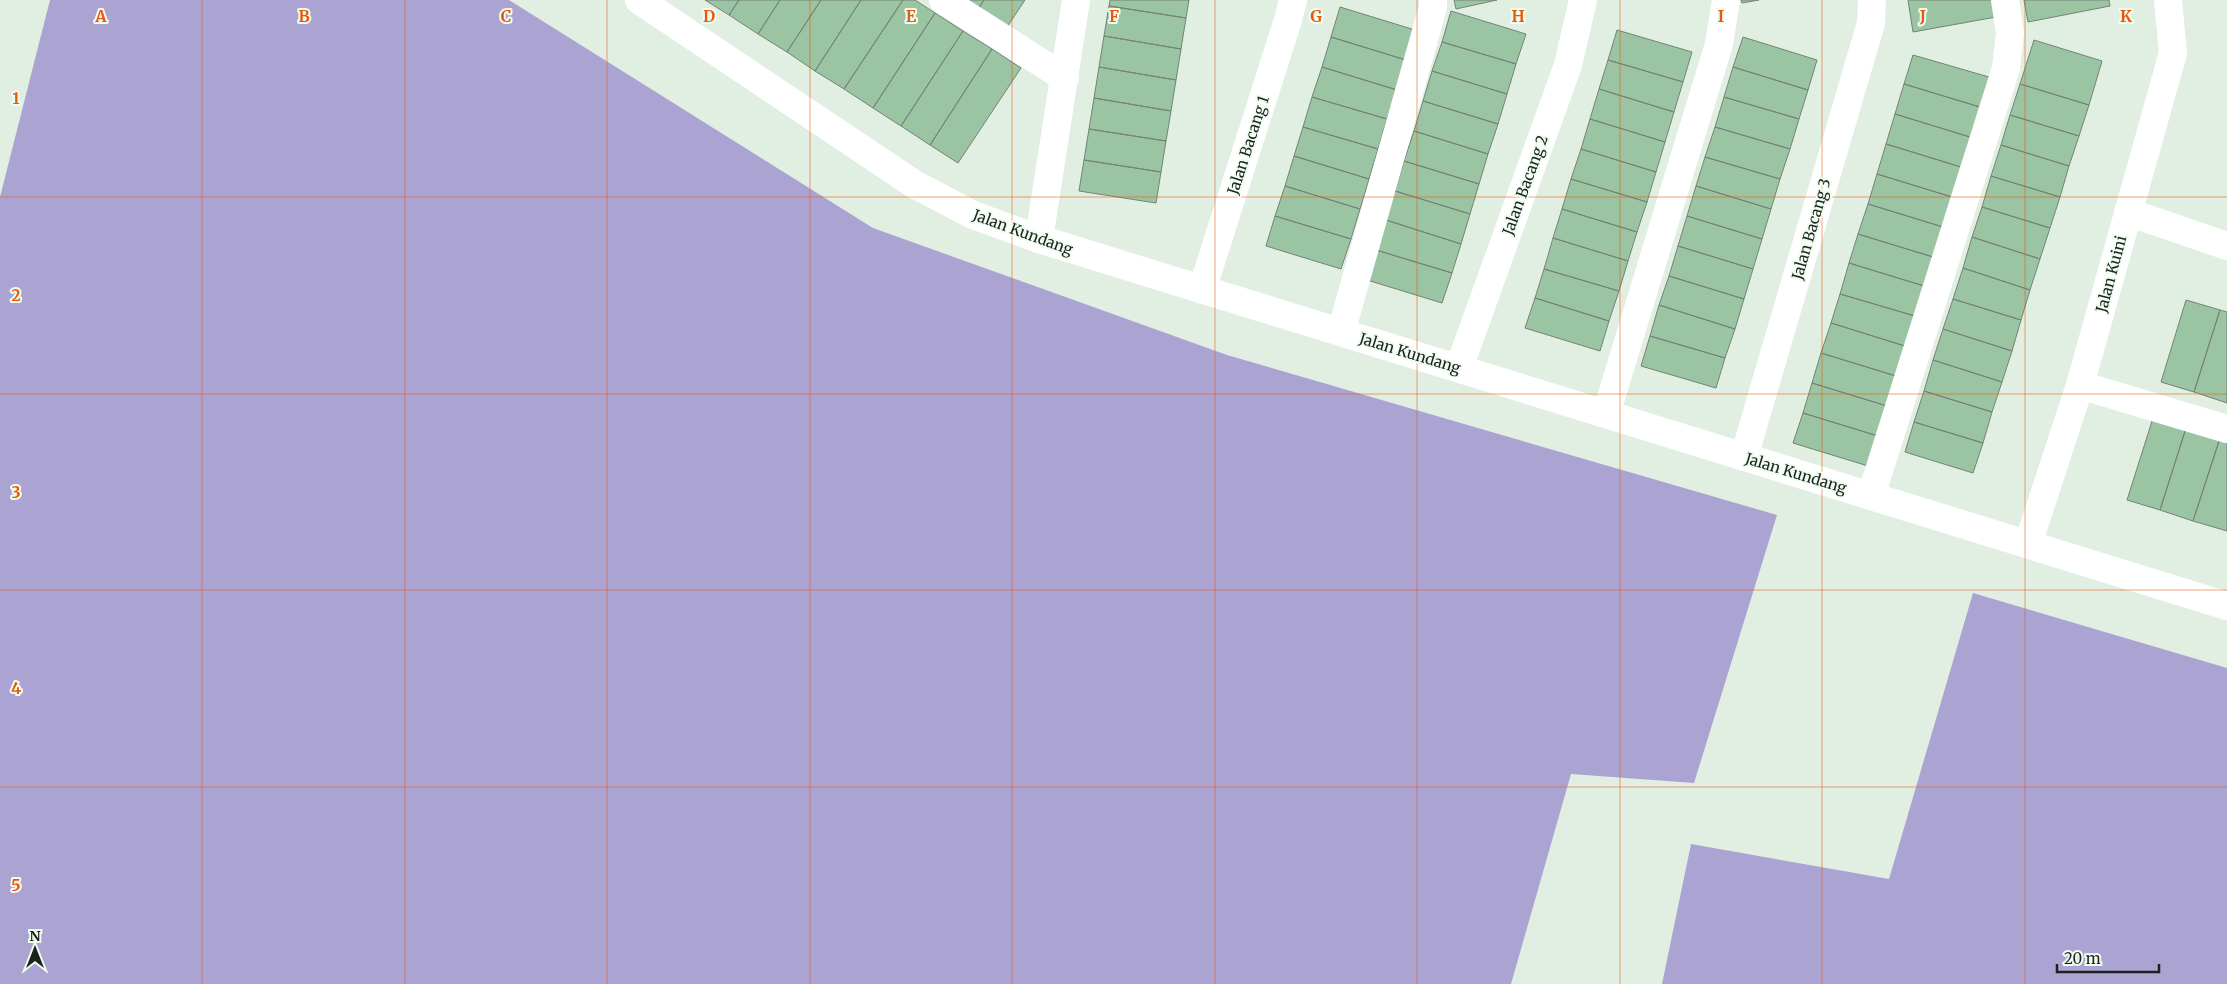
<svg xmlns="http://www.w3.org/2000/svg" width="2227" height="984" viewBox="0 0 2227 984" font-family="Merriweather,serif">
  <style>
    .forest { fill: #aba4d2 }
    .building { fill: #9bc5a2; stroke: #758277 }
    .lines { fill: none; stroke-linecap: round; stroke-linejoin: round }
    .minor { stroke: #fff; stroke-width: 28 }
    .grid { fill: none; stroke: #e8590c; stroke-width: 1; stroke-opacity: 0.55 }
    .labels { text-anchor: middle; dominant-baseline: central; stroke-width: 4; stroke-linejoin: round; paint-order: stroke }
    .street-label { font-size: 15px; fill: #1c211d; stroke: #effdf0 }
    .grid-label { font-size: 16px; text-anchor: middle; font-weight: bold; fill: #e8590c; stroke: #effdf0; stroke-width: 4; stroke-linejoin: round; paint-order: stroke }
  </style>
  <rect width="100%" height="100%" fill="#e1efe3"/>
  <path class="forest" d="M50 0H509L873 228 1227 355 1777 515 1694 783 1571 774 1511 984H0V197Z
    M1973 593 2227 668V984H1662L1691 844 1889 879Z"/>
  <path class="building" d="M705 0H739L729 15Z
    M739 0H780L758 34 729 15Z
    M780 0H821L787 52 758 34Z
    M821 0H861L815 71 787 52Z
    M861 0H903L844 89 815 71Z
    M903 0H915L935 13 873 108 844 89Z
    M966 0H984L979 8Z
    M984 0H1025L1007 27 979 8Z
    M1110 0H1189L1186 18 1109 6Z
    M1454 0H1497L1456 9Z
    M1741 0H1759L1742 3Z
    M1908 0H1993L1996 17 1913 32Z
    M2024 0H2109L2110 6 2028 22Z
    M1109 6 1186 18 1181 49 1104 36Z
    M1340 7 1415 30 1406 60 1331 37Z
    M1451 11 1526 34 1516 64 1442 42Z
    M935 13 963 31 901 126 873 108Z
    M1617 30 1692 52 1683 82 1608 60Z
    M963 31 992 49 930 145 901 126Z
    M1104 36 1181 49 1176 80 1099 67Z
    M1331 37 1406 60 1397 90 1322 67Z
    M1743 37 1817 60 1808 90 1733 67Z
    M2034 40 2102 61 2089 105 2020 84Z
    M1442 42 1516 64 1507 94 1432 71Z
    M992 49 1021 68 958 163 930 145Z
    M1913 55 1989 77 1980 107 1904 84Z
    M1608 60 1683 82 1674 112 1599 89Z
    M1099 67 1176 80 1171 111 1094 98Z
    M1322 67 1397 90 1387 119 1312 97Z
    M1733 67 1808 90 1799 119 1724 97Z
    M1432 71 1507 94 1498 124 1423 101Z
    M1904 84 1980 107 1970 137 1895 114Z
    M2020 84 2089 105 2079 136 2010 115Z
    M1599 89 1674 112 1665 142 1590 119Z
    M1312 97 1387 119 1378 149 1303 127Z
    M1724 97 1799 119 1790 149 1715 127Z
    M1094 98 1171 111 1166 141 1089 129Z
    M1423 101 1498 124 1488 154 1414 131Z
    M1895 114 1970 137 1961 167 1886 144Z
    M2010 115 2079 136 2069 166 2001 145Z
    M1590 119 1665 142 1656 172 1581 149Z
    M1303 127 1378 149 1369 179 1294 156Z
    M1715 127 1790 149 1780 179 1705 157Z
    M1089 129 1166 141 1161 172 1084 160Z
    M1414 131 1488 154 1479 184 1404 161Z
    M1886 144 1961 167 1952 197 1877 174Z
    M2001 145 2069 166 2060 197 1991 176Z
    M1581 149 1656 172 1647 202 1571 179Z
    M1294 156 1369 179 1360 209 1285 186Z
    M1705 157 1780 179 1771 209 1696 186Z
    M1084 160 1161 172 1156 203 1079 191Z
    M1404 161 1479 184 1470 214 1395 191Z
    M1877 174 1952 197 1943 227 1868 204Z
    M1991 176 2060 197 2050 228 1982 207Z
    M1571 179 1647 202 1637 232 1562 209Z
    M1285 186 1360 209 1351 239 1275 216Z
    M1696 186 1771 209 1762 239 1687 216Z
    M1395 191 1470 214 1461 244 1386 220Z
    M1868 204 1943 227 1933 257 1858 234Z
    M1982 207 2050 228 2040 259 1972 237Z
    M1562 209 1637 232 1628 261 1553 238Z
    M1275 216 1351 239 1341 269 1266 246Z
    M1687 216 1762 239 1753 269 1678 246Z
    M1386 220 1461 244 1452 273 1376 250Z
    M1858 234 1933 257 1924 286 1849 263Z
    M1972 237 2040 259 2030 290 1963 268Z
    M1553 238 1628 261 1619 291 1544 269Z
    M1678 246 1753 269 1744 299 1669 276Z
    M1376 250 1452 273 1442 303 1367 280Z
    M1849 263 1924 286 1915 316 1840 294Z
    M1963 268 2030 290 2021 320 1953 299Z
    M1544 269 1619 291 1609 321 1535 298Z
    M1669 276 1744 299 1735 329 1659 305Z
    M1840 294 1915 316 1905 346 1831 323Z
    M1535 298 1609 321 1600 351 1525 328Z
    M1953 299 2021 320 2012 351 1943 329Z
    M2186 300 2220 310 2194 392 2161 382Z
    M1659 305 1735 329 1725 358 1650 336Z
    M2220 310 2227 312V403L2194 392Z
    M1831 323 1905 346 1896 376 1821 353Z
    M1943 329 2012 351 2002 382 1933 360Z
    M1650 336 1725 358 1716 388 1641 366Z
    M1821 353 1896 376 1887 406 1812 383Z
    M1933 360 2002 382 1992 412 1924 391Z
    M1812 383 1887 406 1878 436 1803 413Z
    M1924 391 1992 412 1983 443 1914 422Z
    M1803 413 1878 436 1868 466 1793 443Z
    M2153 418 2186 428 2160 510 2127 500Z
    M1914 422 1983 443 1973 473 1905 452Z
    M2186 428 2220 438 2193 521 2160 510Z
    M2220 438 2227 441V531L2193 521Z"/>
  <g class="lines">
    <path class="minor" d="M639 0 914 184 973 215 1039 239 2227 606
      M943 0 1065 78
      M2128 212 2227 246
      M1039 239 1076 0
      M1202 290 1288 20 1293 0
      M1341 332 1433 7V0
      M1459 368 1568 65 1583 0
      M2080 385 2227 429
      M1606 414 1719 44 1726 0
      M1744 457 1871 23 1872 0
      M1871 496 2006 68 2010 33 2005 0
      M2028 544 2080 385 2173 53 2168 0"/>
  </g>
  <path class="grid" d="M202 0V984M405 0V984M607 0V984M810 0V984M1012 0V984M1215 0V984M1417 0V984M1620 0V984M1822 0V984M2025 0V984M0 197H2227M0 394H2227M0 590H2227M0 787H2227"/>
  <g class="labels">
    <g class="street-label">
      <text transform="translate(1248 145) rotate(-72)">Jalan Bacang 1</text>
      <text transform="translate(1525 185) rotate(-70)">Jalan Bacang 2</text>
      <text transform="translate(1811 229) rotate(-74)">Jalan Bacang 3</text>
      <text transform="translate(1023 232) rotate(20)">Jalan Kundang</text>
      <text transform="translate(2111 274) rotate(-75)">Jalan Kuini</text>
      <text transform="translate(1410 353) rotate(17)">Jalan Kundang</text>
      <text transform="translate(1796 473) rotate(17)">Jalan Kundang</text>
    </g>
  </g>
  <g class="grid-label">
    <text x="101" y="22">A</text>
    <text x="304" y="22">B</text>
    <text x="506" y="22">C</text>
    <text x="709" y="22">D</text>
    <text x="911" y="22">E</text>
    <text x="1114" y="22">F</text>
    <text x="1316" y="22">G</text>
    <text x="1518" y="22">H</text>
    <text x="1721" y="22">I</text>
    <text x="1923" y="22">J</text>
    <text x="2126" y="22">K</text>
    <text x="16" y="104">1</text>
    <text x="16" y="301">2</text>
    <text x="16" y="498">3</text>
    <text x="16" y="694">4</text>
    <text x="16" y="891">5</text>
  </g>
  <g transform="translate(35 949)" stroke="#effdf0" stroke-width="4" paint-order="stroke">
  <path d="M0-4L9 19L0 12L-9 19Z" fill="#1c211d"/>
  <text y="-8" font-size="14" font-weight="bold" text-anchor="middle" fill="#1c211d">N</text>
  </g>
  <path d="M2057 964v8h102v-8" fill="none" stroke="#1c211d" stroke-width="2.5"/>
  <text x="2064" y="964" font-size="15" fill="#1c211d" stroke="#effdf0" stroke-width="4" paint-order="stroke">20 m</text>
</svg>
